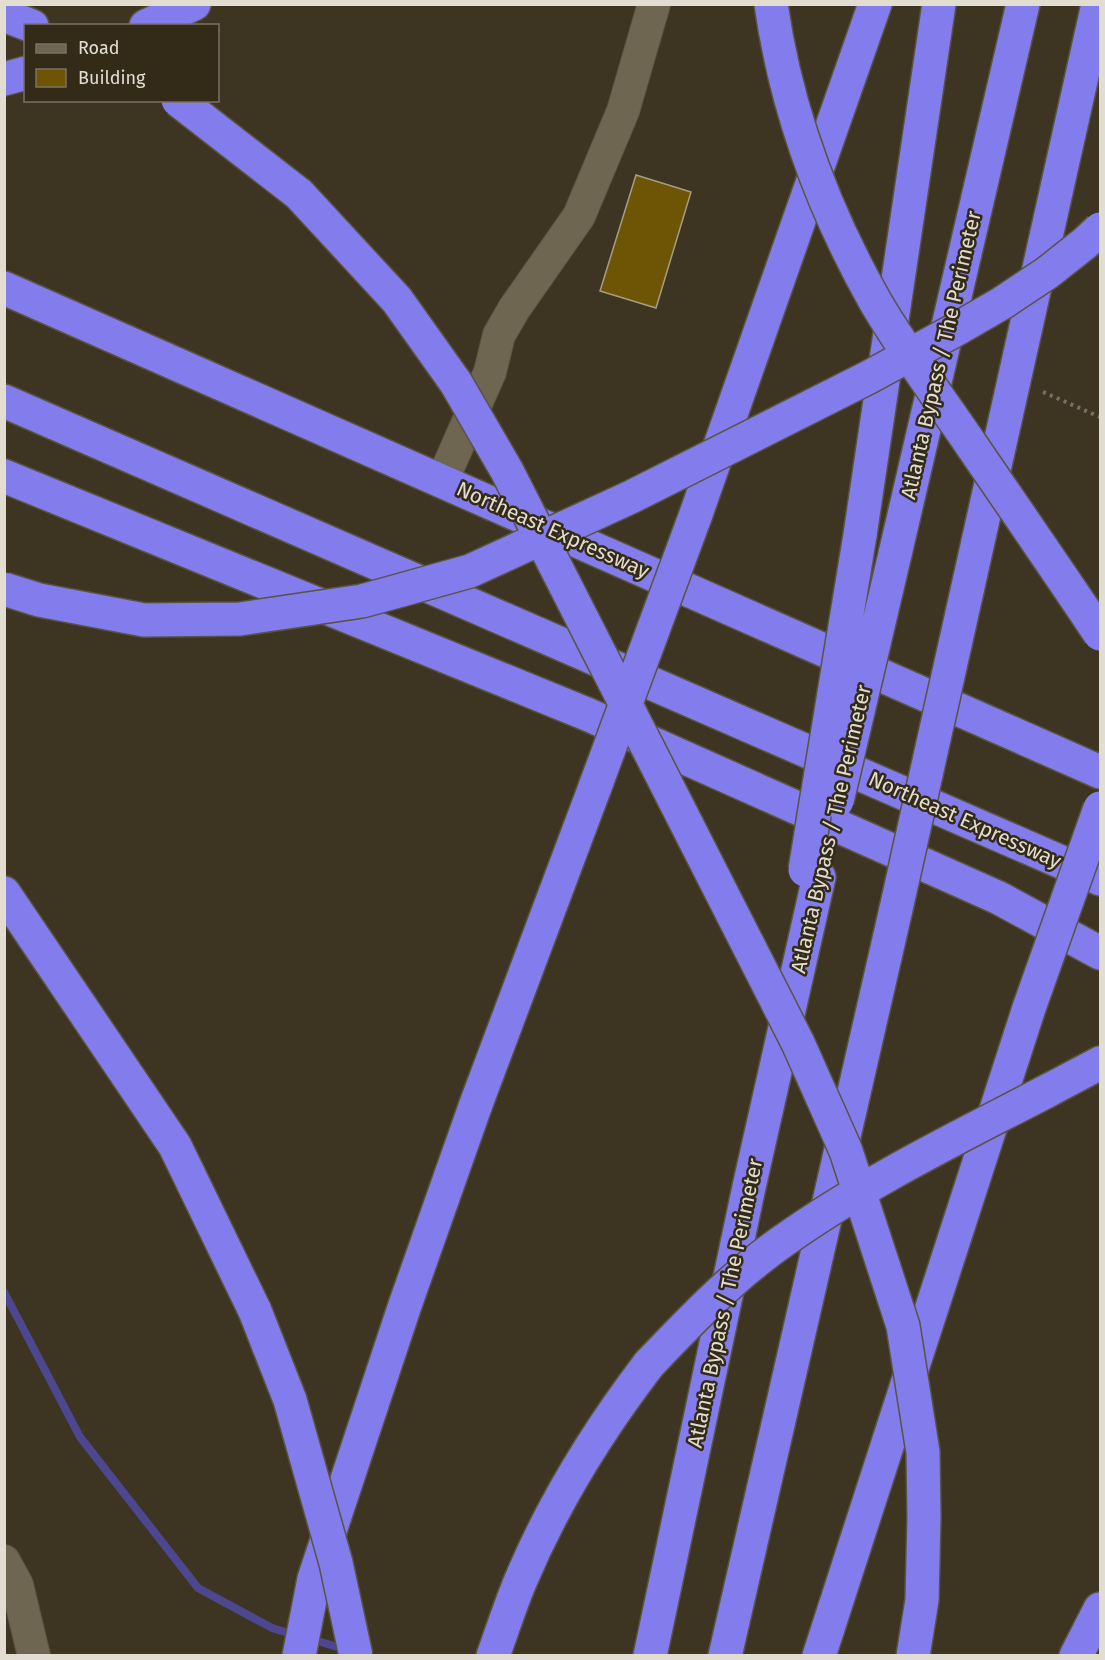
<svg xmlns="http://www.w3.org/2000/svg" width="1105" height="1660" viewBox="0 0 1105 1660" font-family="'Fira Sans',sans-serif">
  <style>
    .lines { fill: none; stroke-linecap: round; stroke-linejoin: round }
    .stream { stroke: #4c478f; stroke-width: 8 }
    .building { fill: #6e5506; stroke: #a69d86; stroke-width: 1.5 }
    .minor-casing { stroke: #595342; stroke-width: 34 }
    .highway-casing { stroke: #595342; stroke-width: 36 }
    .path { stroke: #787160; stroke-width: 4; stroke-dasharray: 3 4.5; stroke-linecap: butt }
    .minor { stroke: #6e6651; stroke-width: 32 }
    .highway { stroke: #837cec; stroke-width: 33 }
    .highway-bridge-casing { stroke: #595342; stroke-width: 36; stroke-linecap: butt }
    .highway-bridge { stroke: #837cec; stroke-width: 33 }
    .labels { text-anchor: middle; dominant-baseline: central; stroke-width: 5; stroke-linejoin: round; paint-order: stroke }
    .street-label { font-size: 21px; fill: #e2ddd1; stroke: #332b18 }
  </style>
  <rect width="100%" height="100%" fill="#3d3522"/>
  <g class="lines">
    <path class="stream" d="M4 1292 80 1437 198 1588 272 1628 285 1632
      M321 1642 347 1650"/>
  </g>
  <path class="building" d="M636 175 691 192 656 308 600 291Z"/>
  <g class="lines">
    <g class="minor-casing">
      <path id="minor" d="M442 481 490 372 499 335 514 309 579 216 623 111 654 4
        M4 1561 17 1585 34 1656"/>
    </g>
    <g class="highway-casing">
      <path id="highway" d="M4 15 32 26
        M146 26 194 4
        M4 79 26 73
        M4 288 1100 772
        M4 401 1100 879
        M4 476 589 715 999 898 1100 953
        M696 514 875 4
        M860 535 939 4
        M895 554 1023 4
        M967 591 1098 4
        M4 893 175 1146 255 1311
        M1049 1090 1100 1063
        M299 1656 314 1579 405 1305 476 1104 595 787
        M493 1656C502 1631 510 1606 520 1582 553 1503 597 1432 649 1364
        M650 1656 749 1187 819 877
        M725 1656 896 909
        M819 1656 1029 1008
        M1076 1656 1100 1609"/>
    </g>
    <path class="path" d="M1043 392 1100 417"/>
    <use href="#minor" class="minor"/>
    <use href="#highway" class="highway"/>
    <g class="highway-bridge-casing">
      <path id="highway-bridge" d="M771 4C786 109 824 211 876 303 905 352 940 399 972 446 1015 509 1058 571 1100 634
        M178 100 299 194 397 300 456 383 507 471 798 1043 846 1151 903 1326 923 1452 924 1517 922 1600 913 1656
        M4 589 39 600 144 620 240 619 362 601 470 571 631 497 869 377 957 329 1002 303 1047 273 1085 243 1100 229
        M595 787 696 514
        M837 801 895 554
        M805 870 860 535
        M896 909 967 591
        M1029 1008 1100 808
        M255 1311 290 1400 336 1563 356 1656
        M649 1364C691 1320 733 1276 783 1241 866 1182 959 1137 1049 1090"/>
    </g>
    <use href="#highway-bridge" class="highway-bridge"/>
  </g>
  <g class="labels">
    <g class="street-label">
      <text transform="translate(941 355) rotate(-77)">Atlanta Bypass / The Perimeter</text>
      <text transform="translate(553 530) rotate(24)">Northeast Expressway</text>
      <text transform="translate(965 820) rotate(24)">Northeast Expressway</text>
      <text transform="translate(831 829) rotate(-77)">Atlanta Bypass / The Perimeter</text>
      <text transform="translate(725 1303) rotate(-78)">Atlanta Bypass / The Perimeter</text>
    </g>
  </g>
  <rect width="1105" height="1660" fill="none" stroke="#e2ddd1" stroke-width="12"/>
  <rect x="24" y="24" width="195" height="78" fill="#332b18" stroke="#797262" stroke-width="1.5"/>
  <rect x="36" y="44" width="30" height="9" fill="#6e6651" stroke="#797262" stroke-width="1.5"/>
  <text x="78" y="54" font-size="18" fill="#e2ddd1">Road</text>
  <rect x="36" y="69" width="30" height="18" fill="#6e5506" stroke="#797262" stroke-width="1.5"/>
  <text x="78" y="84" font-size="18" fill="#e2ddd1">Building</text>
</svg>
